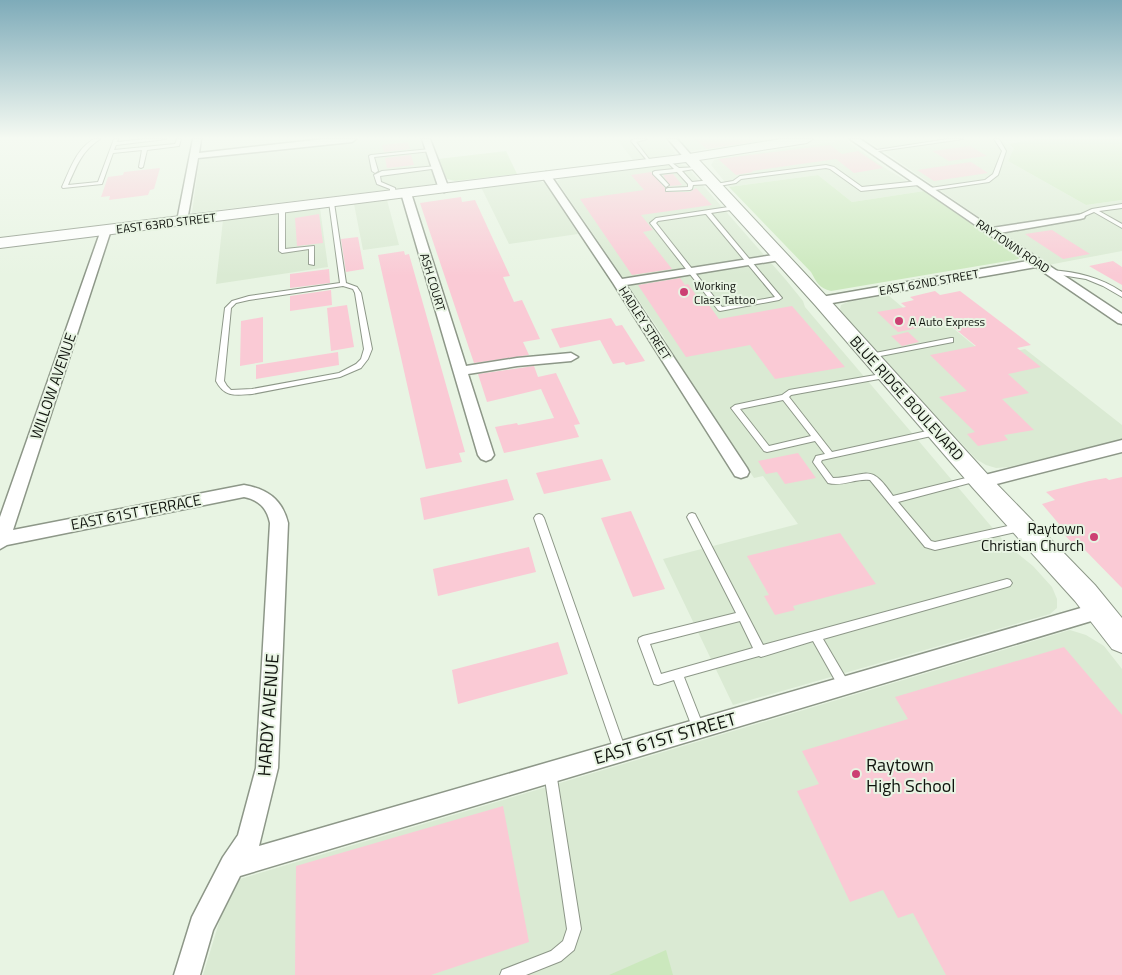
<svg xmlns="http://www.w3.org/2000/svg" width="1122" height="975" viewBox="0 0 1122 975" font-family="'Titillium Web',sans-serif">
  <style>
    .built { fill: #daead3 }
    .green { fill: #cbe8bd }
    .building { fill: #facad5 }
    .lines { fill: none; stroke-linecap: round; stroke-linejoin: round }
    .lane-casing { stroke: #8d9788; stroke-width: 2 }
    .street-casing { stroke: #8d9788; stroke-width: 3 }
    .secondary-casing { stroke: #8d9788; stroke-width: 2 }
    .lane { fill: #fff; fill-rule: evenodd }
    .street { fill: #fff; fill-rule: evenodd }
    .secondary { fill: #fff; fill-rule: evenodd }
    .poi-dot { fill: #cc4073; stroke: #e8f4e3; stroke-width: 2 }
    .labels { text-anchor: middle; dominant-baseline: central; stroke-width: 4; stroke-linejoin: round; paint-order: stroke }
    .far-street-label { font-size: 12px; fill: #10140e; stroke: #e8f4e3 }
    .far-poi-label { font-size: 12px; fill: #10140e; stroke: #e8f4e3; text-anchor: start }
    .street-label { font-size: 15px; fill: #10140e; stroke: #e8f4e3 }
    .poi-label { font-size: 15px; fill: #10140e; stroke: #e8f4e3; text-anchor: end }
    .near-street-label { font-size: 18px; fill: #10140e; stroke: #e8f4e3 }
    .near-poi-label { font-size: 18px; fill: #10140e; stroke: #e8f4e3; text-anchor: start }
  </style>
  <rect width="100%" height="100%" fill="#e8f4e3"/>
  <path class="built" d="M371 139H419L435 178 436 184 192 213 199 161 201 159 211 157Z
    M617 139H663L675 153 671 155 633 160Z
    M675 139H774L692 151 684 149Z
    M838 139 847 141 888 170 924 191 852 202 818 175 729 187 711 165 714 160 721 158 834 142Z
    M866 139H998L1014 148 1008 161 1086 205 1122 200V251L1048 265Z
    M679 164 686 166 786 280 803 301 805 307 1007 545 1033 566 1052 587 1057 599V608L1050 614 733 705 663 559 798 524 763 476 754 478 675 360 663 336 557 181 563 178Z
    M539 180 546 184 578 234 509 244 481 187Z
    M387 200 399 245 363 250 354 204Z
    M320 208 328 267 216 284 223 220Z
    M888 295 927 328 948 324 988 357 1025 349 1122 425V440L1009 467 996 468 986 465 976 459 843 315 840 309 841 305 848 302Z
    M1070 630 1086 635 1104 646 1122 669V975H203L221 916 240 879Z"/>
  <path class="green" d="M1037 139H1122V200L1086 205 1008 161 1014 148 1008 144Z
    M506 151 517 174 455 181 447 179 438 159Z
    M818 175 852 202 924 191 1018 256 1019 259 831 291C819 288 817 283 811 272L729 187Z
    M666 950 673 975H609Z"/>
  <path class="building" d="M695 139H751L754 142 707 149Z
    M408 142 410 149 384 152 382 145Z
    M830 145 842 154 858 151 883 168 854 173 836 159 752 171 753 172 736 175 718 159Z
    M970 146 987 156 949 161 932 151Z
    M411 155 414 165 387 168 385 158Z
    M971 162 988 173 934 181 917 170Z
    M160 168 154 189 150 190 148 195 109 200 110 196 101 197 108 177 123 175 124 172Z
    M651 172 665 188V192H690L696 188 712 205 641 215 653 230 643 232 672 269 632 275 580 199 644 190 631 175Z
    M673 174 682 185 670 186 663 175Z
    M461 197 462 202 475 200 510 276 503 277 514 302 522 300 540 339 523 342 529 355 474 363 420 203Z
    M319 214 323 243 297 246 295 218Z
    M1052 230 1090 254 1063 259 1025 234Z
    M358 237 364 269 346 272 341 239Z
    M404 251 405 255 409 254 465 452 459 453 462 462 426 469 378 255Z
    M1113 261 1122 267V285L1089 266Z
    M329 269 330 283 290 288V274Z
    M680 278 685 285 688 284 704 306 709 305 719 319 792 306 845 367 775 379 750 345 686 357 638 285Z
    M331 290 332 305 290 311V296Z
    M935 291 940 295 960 291 1031 345 1017 348 1041 367 1008 374 1029 393 1002 399 1034 430 1004 435 1008 440 978 446 967 434 975 432 939 397 967 391 930 355 976 346 947 322 898 332 877 312 906 307 901 303 914 300 910 297Z
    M347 305 354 347 331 351 327 308Z
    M263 317V362L240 366 241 321Z
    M611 318 616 326 622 325 645 361 626 365 624 362 613 364 600 340 560 348 551 329Z
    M908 332 919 342 902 346 891 336Z
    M338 352 339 365 256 379V365Z
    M534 366 538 377 556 373 580 424 574 425 579 437 504 453 495 427 517 423 518 425 554 418 541 389 487 402 478 374Z
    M798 453 816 478 785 484 777 472 766 474 758 461Z
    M602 459 611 480 544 494 536 473Z
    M1122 477V588L1083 548 1079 550 1056 526 1059 524 1042 504 1055 500 1046 492 1089 481 1106 478 1109 480Z
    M507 479 514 500 424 520 420 498Z
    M631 511 665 589 633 597 601 518Z
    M840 533 876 584 793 606 795 610 775 615 764 596 769 595 747 556Z
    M529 547 536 572 438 596 433 569Z
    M558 642 568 674 458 704 452 670Z
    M1064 647 1122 715V975H946L913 913 898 918 883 890 850 902 797 791 819 784 802 751 908 719 895 697Z
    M503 806 529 942 431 975H295L296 866Z"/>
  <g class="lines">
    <g class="lane-casing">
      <path id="lane" d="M94 139H100C81 152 77 165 68 185L98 182 114 139H118L117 142 146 139H166L116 145 114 150 175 144 177 139H181L179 146 147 150 143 167 141 168 139 167 142 150 113 153 102 184 63 188 62 187C70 170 76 149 94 139Z
        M647 139 636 142 652 163 650 164 631 141 634 139Z
        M948 139H963L872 152 870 151Z
        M994 139H999L1006 151 998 175 989 182 928 191V189L930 188 985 180 993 174 1002 151Z
        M430 149 432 150V151L374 157 378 171 375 173 372 171 369 156 371 155Z
        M668 160 679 168 700 167V168L682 171 692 182 711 180 714 182 711 184 693 185 692 189 690 190 666 191V189L668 188 688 187V184L677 172 659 174 669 185 666 187 653 174V172L655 171 674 169 666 161Z
        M826 165 834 167 862 187 919 181 922 183 919 185 861 191 830 169 826 168 741 179 736 183 713 187 710 185 733 181 740 176Z
        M437 166 439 167V168L380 176 381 182 395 188 396 195 393 197 390 195V189L377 184 374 175 382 171Z
        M329 202 334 203 346 283 357 287 361 293 372 349 368 359 361 368 340 377 252 394C236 395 225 398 216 381L225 308 232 301 249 296 340 283ZM343 286 353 289 355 293 364 349 361 359 356 364 339 373 252 389 231 390 227 386 224 381 231 308 236 303 249 300Z
        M1122 204V208L1099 211 1122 224V228L1094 212 1080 218 1077 216 1092 209Z
        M735 206 737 207V209L711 213 782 298 779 300 720 311 718 310 650 223 656 218ZM705 214H706L775 297 722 307 656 223 658 221Z
        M282 207 285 209V249L314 246V265L309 264V249L282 253 279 251V209Z
        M1051 270C1077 272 1100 277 1122 292V297L1103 286 1086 279 1049 273V271Z
        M951 338H953V342L870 358 866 356 870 354Z
        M887 373H890V377L791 395 789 397 832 452 936 429 940 432 936 435 822 460 821 462 833 478C868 477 869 461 893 496L978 475 981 476 982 478 981 480 898 502 931 541 935 542 1022 523 1025 524 1027 527 1025 530 935 550 925 547 870 480C856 478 842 487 828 483L813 462 816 456 825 454 815 441 767 452 764 451 731 408 735 405 782 395 789 390ZM783 400 811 436 769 446 740 409Z
        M692 513 695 514 763 645 1007 579 1010 580 1012 583 1010 586 1007 587 823 639 850 685 848 689 844 690 840 689 813 641 761 657 759 656 684 677 704 728 702 732 698 734 694 732 674 680 658 685 654 684 638 641 639 638 643 636 736 613 687 517 689 514ZM740 621 753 648 661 674 650 644Z
        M539 514 542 515 544 518 626 751 624 755 620 757 616 755 614 751 534 518 536 515Z
        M550 766 554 768 556 772 581 929 574 950 561 961 526 975H500L502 970 551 951 563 941 567 929 544 772 546 768Z"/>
    </g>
    <g class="street-casing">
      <path id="street" d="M193 139H201L199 153 324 139H356L352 142 198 158 187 221 182 224 177 221Z
        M422 139H430L449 189 447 191 444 192 439 189Z
        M668 139H677L692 156V160H686Z
        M850 139H860L992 228 1084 214 1085 216 1084 218 1080 219 1000 233 1122 314V324L1118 323 1036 267 821 305 817 304 815 301 817 298 821 297 1028 261Z
        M546 172 549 173 622 279 780 254 786 257 780 260 626 285 747 468 749 472 747 476 741 478 735 476 613 283 541 175Z
        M406 190 411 193 466 366 517 358 571 353 578 357 571 361 517 366 468 374 494 455 491 459 486 461 481 459 478 455 401 193Z
        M106 227 111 230 13 530 244 485C267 489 282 499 288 523L278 768 259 846 1098 603 1105 605 1107 611 1105 617 1098 619 240 876 213 930 200 975H174L192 917 223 857 238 835 256 768 270 523C267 508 259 500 244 497L7 545 0 549V517L101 230Z
        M1122 440V452L981 488 975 486 973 482 975 478 981 476Z"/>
    </g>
    <g class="secondary-casing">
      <path id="secondary" d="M781 139H813L807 143 699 160 827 297 989 476 1095 585 1122 618V653L1112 649 1075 601 973 488 815 305 686 162 0 248V238L689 154Z"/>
    </g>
    <use href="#lane" class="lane"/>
    <use href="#street" class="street"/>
    <use href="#secondary" class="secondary"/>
  </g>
  <linearGradient id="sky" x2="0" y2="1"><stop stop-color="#7eabb9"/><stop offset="0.5" stop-color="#f5faf2"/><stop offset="1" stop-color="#f5faf2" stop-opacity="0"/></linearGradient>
  <rect width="1122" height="276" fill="url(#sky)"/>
  <g class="poi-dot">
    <circle cx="684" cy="292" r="5"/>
    <circle cx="899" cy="321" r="5"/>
    <circle cx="1094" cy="537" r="5"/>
    <circle cx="856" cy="774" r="5"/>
  </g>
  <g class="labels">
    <g class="far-street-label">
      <text transform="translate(166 223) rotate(-7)">EAST 63RD STREET</text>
      <text transform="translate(1013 246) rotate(34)">RAYTOWN ROAD</text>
      <text transform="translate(433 282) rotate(73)">ASH COURT</text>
      <text transform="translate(929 282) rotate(-10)">EAST 62ND STREET</text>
      <text transform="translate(645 323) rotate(57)">HADLEY STREET</text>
    </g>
    <g class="far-poi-label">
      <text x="694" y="285">Working<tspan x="694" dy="14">Class Tattoo</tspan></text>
      <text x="909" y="321">A Auto Express</text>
    </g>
    <g class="street-label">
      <text transform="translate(53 386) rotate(-71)">WILLOW AVENUE</text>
      <text transform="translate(907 398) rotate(48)">BLUE RIDGE BOULEVARD</text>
      <text transform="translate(136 512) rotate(-11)">EAST 61ST TERRACE</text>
    </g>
    <g class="poi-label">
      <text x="1084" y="528">Raytown<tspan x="1084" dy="17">Christian Church</tspan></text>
    </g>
    <g class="near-street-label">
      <text transform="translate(268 715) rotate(-86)">HARDY AVENUE</text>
      <text transform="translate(665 738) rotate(-16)">EAST 61ST STREET</text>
    </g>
    <g class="near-poi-label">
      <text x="866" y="764">Raytown<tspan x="866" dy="21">High School</tspan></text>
    </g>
  </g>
</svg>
